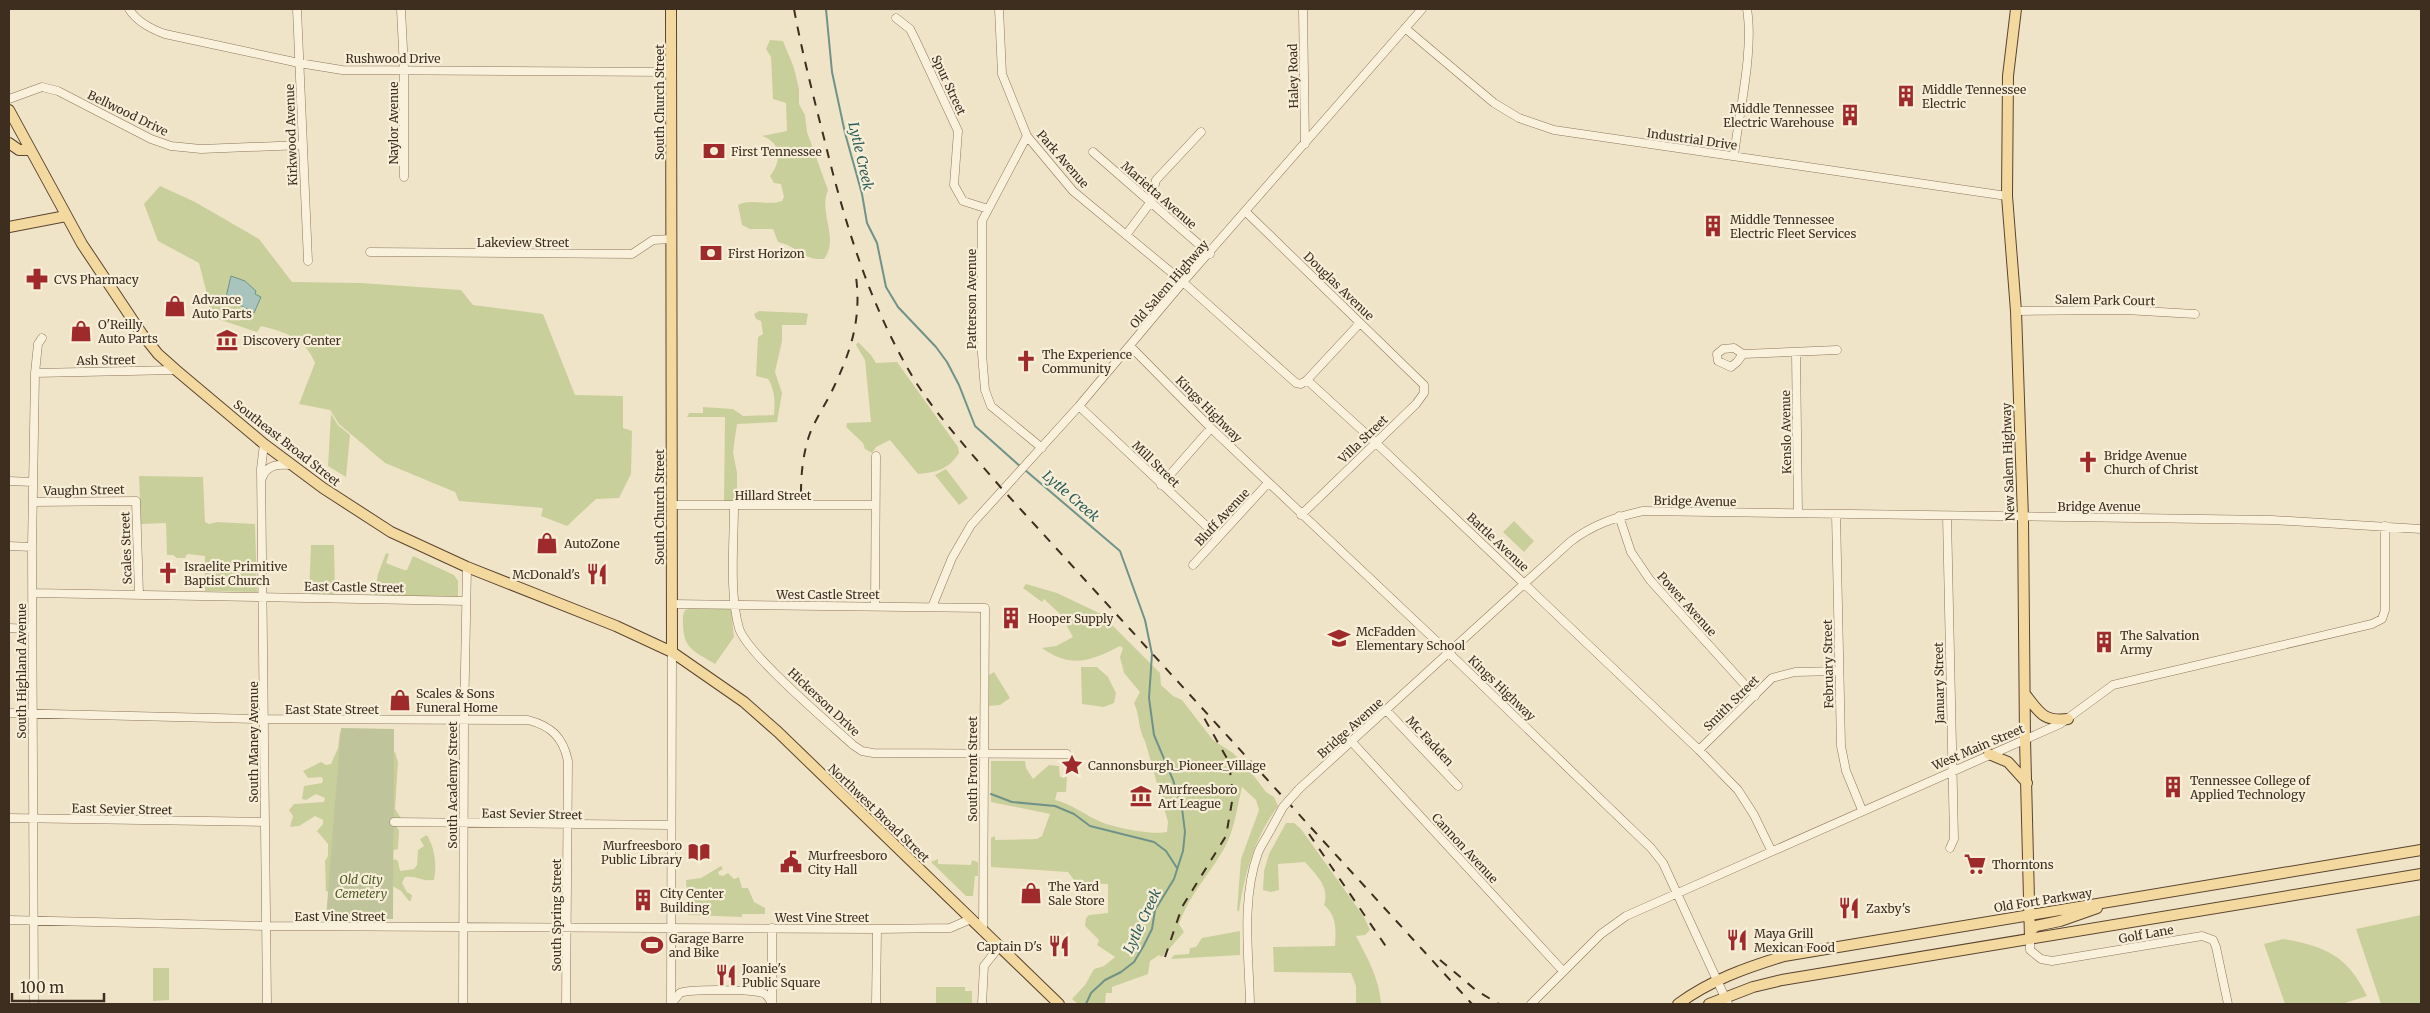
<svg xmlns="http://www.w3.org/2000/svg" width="2430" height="1013" viewBox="0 0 2430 1013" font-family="Merriweather,serif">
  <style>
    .green { fill: #c9cf9b }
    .cemetery { fill: #bfc49a }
    .water { fill: #a9c4bc; stroke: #6f938a }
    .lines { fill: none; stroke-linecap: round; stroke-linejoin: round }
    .stream { stroke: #6f938a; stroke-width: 2 }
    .minor-casing { stroke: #8d765c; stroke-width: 9 }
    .major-casing { stroke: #5b4430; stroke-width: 12 }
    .minor { stroke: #faf1dc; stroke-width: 8 }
    .major { stroke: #f3d9a0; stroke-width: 10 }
    .rail { stroke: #3d2e20; stroke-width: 2; stroke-dasharray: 9 9; stroke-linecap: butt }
    .minor-bridge-casing { stroke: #8d765c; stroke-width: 9; stroke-linecap: butt }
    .minor-bridge { stroke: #faf1dc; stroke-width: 8 }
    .labels { text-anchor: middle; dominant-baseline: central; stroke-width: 4.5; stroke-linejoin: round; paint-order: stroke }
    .street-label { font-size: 12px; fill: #3d2e20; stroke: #f7eed8 }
    .poi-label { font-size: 12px; fill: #3d2e20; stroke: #f7eed8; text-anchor: start }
    .park-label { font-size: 12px; font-style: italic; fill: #4d5a26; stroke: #f7eed8 }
    .water-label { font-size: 14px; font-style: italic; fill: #2f5d5a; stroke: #f7eed8 }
  </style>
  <rect width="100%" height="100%" fill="#f0e4c8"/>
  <path class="green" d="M770 40 783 41 794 68 799 89V104L805 115 807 132 828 190C818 213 840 238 824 259 800 260 800 247 778 242L773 229H750L742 225 738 205C751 198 768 206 782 201L784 197 781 184 774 183 770 176C782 160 782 143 762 136L787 131 786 103 773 99 771 57 766 49Z
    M160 186 195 202 259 239 292 282 361 283 461 290 473 305 543 314 575 395 623 396V428L632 431 631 474 619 498 596 499 567 526 541 516 543 508 459 501 455 492 385 463 339 424 330 410 299 404 315 363C305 338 285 332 261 326L257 332 209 316V302L199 263 158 241 144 204Z
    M759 311 804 313 808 314 806 325H782V341L775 372 782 393 777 422 737 424 733 452 737 473V501H724L725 417H687L689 413H703V407L733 409 743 416 774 415C775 402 775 390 768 379L756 376 758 337 763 334 761 321 756 319 754 314Z
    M858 342 871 355 876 363 897 362 958 447 959 453C948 470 937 472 918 474L890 440 876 447 872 453 865 449 863 443 846 427 847 423 871 422 865 360 856 345Z
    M331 414 338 425 350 435 346 477 328 466Z
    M946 469 968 498 959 505 935 475Z
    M139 476 203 477 205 522 209 524 217 522 255 524 257 592 205 591V556L187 554 185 558H177L173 555H167L166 523 141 524Z
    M1514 521 1534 541 1524 552 1503 532Z
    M311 545H334L335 594H309Z
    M386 553 389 554 386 563 404 570H407L413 556 454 575 458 581V597L374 596 378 574Z
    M1026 584 1057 593 1101 614 1160 673 1161 685 1173 696 1182 700 1213 740 1233 753 1248 768 1266 792 1274 797 1278 806C1254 839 1245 872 1239 912L1237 910 1241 859 1259 810 1256 800 1242 787C1237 808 1235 828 1225 847 1210 874 1189 895 1179 924L1184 932 1162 957 1159 955 1150 961 1148 974 1112 987V993H1106L1105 1004H1078L1072 999 1085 985 1094 969 1104 966 1115 957 1097 945 1099 940 1085 926 1086 918 1089 915 1108 913V884H1077L1068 872 991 867V838L995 836V840L1037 839 1042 836 1050 814 991 802V761H1025L1026 768 1033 779 1049 765 1059 766 1060 777H1067L1066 792H1057L1055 800C1072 804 1085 815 1101 822 1116 828 1152 835 1167 832L1168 822 1145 741C1138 730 1140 715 1134 703L1140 692 1124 673 1120 657 1123 648 1120 646C1091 661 1071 669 1042 648L1056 646 1073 637 1060 614 1044 599 1042 602 1023 588Z
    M691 608 731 609 734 637 715 664C696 652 684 650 683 626 683 619 682 616 685 610Z
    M1081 667H1097L1108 677 1116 693 1114 703 1104 707 1082 704Z
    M994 672 1010 698 1000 705 989 706V675Z
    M340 732H343L331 893 326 891 325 861 328 856V844L317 831 323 824V820L315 816 299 826 290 827 293 816 289 810 294 804 324 802 325 798 316 794 306 800 302 799 304 786 322 783 323 780 322 777 308 778 303 771 321 762 326 765 331 764 338 748Z
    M395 752 398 762 395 809 401 818 396 825 399 831 398 849 389 851 391 753Z
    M1286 823H1294L1301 829 1364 917 1370 930 1365 935 1356 936C1368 959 1379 978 1381 1004H1356V986L1351 973 1274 972 1273 947 1335 946C1336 930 1337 916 1324 905 1330 886 1316 875 1305 862L1278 864 1279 890 1271 892 1263 890 1264 871 1269 854Z
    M427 835C435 849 437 864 434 880 423 882 416 875 405 877L402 883 407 892 412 895 411 901H409L401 891 391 885 389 863 395 859 398 861 400 871 414 869 417 865 418 850 424 846 420 839Z
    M938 859V864L971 865 972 860 978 862V876H975L973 896H966L931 862Z
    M721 866 723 869 718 872 719 875 723 876 728 873 734 879 739 877 742 888H748L754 902 765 908V914H742V917L688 915 686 880 701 878Z
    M2421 915V1004H2381L2356 929Z
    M1240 931V955L1171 959 1174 955 1189 954 1190 948 1196 947 1202 938Z
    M2283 939C2325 946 2348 956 2367 996L2342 1004H2285L2264 944Z
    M153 968H169V1000L153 1001Z
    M936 987H965V991H972V1004H936Z"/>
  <path class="cemetery" d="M341 728 394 729 393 919 326 918Z"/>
  <path class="water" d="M231 276 245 281 256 291 255 294 261 297 254 313 226 297Z"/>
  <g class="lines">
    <path class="stream" d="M826 9 832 72 845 133 862 194 867 223 877 243 886 287 898 307 936 347 947 362 959 385 975 426 1021 467
      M1025 470 1120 551 1145 620 1152 654 1149 698 1154 735 1173 780 1182 808 1185 832 1183 851 1174 879 1155 910 1152 929 1143 947 1134 962 1121 972 1105 980 1091 993 1086 1004
      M991 794 1012 802 1055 806 1074 814 1090 826 1154 842 1166 851 1177 868"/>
    <g class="minor-casing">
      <path id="minor" d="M129 9C137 22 151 29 165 34L299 63 342 70 671 72
        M297 9 308 261
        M401 9 404 69V177
        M999 9 1002 74 1027 136 1073 191 1183 282 1296 383 1301 384 1307 380 1360 323
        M1303 9 1305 144
        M896 18 910 29 915 39 958 131 954 185 963 201 988 209
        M1405 28 1494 103 1519 118 1554 130 2007 196
        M9 99 42 87 58 91 151 139 171 146 201 149 302 145
        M1027 136 982 221V354L985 390 991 406 1042 448
        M1093 152 1210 254
        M1734 156C1739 112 1754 51 1747 9
        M1246 212 1424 385V393L1416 404 1301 515
        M1126 235 1150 203 1156 180 1201 132
        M370 252 632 254 653 240 671 239
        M2016 311 2125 310 2195 314
        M1130 346 1211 428 1450 654 1651 848 1663 863 1728 1004
        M1734 348 1743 354 1737 362 1731 367 1718 361 1717 354 1723 349Z
        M1796 352 1798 513
        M1743 354 1837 350
        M35 373 176 370
        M1307 380 1375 442 1699 750 1738 790 1754 815 1771 850
        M1079 406 1218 537
        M264 444 261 469 267 1004
        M262 478C267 464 279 464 292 465
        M9 481 33 482
        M1161 485 1211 428
        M33 502 136 501 139 594
        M672 505H875
        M734 506C734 542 729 594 739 628 746 653 830 724 853 745L862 751 873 753 1067 754
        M1836 514 1841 746 1846 771 1862 810
        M1619 516 1631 552 1650 580 1755 696
        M1947 516 1954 839 1950 848
        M9 546 32 547
        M1193 565 1268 483
        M33 593 466 601
        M671 604 985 608 983 931
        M875 605 876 456
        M932 607 952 558 971 525 1079 406 1183 282 1422 9
        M9 628 32 629
        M1386 710 1458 786
        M9 713 260 719 528 720C551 726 563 737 568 761L566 1004
        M1351 741 1563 971
        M1699 750 1772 678 1795 672 1839 671
        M1299 789 1570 542C1592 525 1615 517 1643 511L2272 520 2421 529
        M9 818 265 822
        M394 822 670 825
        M9 920 267 926 877 929 950 928 971 919
        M2030 939V950L2041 959 2052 961 2202 936 2213 940 2216 947 2228 1004
        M772 1002V928
        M672 1003 680 993C690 989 756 989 765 994 768 996 770 1000 772 1004
        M34 1004 32 547 35 373 38 344 42 338
        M463 1004 464 721 467 567
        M671 1004 672 652
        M876 1004 877 929
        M982 1004 984 966 999 947
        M1250 1004C1249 955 1241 900 1258 853 1261 845 1267 837 1271 829
        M1531 1004 1601 934 1626 916 2060 724 2113 685 2372 624 2382 619 2385 610V526"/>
    </g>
    <g class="major-casing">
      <path id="major" d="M671 9 672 652
        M2016 9 2008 76 2007 196 2016 311 2023 518 2025 739 2030 939
        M9 110 82 244 142 334 158 354 176 370 264 444 323 488 391 532 467 567 616 626 672 652 744 702 778 732 1059 1004
        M9 143 19 150H29
        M9 227 66 216
        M2025 694C2039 712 2043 722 2068 719
        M1989 754 2008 762 2027 783
        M2030 931 2036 926 2060 921 2097 908
        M1678 1004C1711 980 1745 968 1784 956L2421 850
        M1709 1004 1753 987 1782 980 2421 874"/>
    </g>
    <use href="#minor" class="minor"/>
    <use href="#major" class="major"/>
    <path class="rail" d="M794 9C802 52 813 95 824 138 845 224 870 308 917 384 942 422 973 455 1003 490L1472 1004
      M801 493C801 473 803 455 809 436 814 422 823 408 830 395 851 352 863 318 855 270
      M1309 834 1387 948
      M1165 957 1182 907 1226 836 1233 796 1229 762 1203 716
      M1440 960 1477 991 1499 1004"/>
    <g class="minor-bridge-casing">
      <path id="minor-bridge" d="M1271 829 1283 807 1299 789"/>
    </g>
    <use href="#minor-bridge" class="minor-bridge"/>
  </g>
  <defs>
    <g id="building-bare" transform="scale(1.725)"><path d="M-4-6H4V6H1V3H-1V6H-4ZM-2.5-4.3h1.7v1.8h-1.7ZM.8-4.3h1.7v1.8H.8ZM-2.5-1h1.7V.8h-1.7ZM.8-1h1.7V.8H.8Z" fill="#9e2a2b" stroke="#f7eed8" stroke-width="2.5" paint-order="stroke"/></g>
    <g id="bank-bare" transform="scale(1.725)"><path d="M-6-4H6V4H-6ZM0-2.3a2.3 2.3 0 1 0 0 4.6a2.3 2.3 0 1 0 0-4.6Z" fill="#9e2a2b" stroke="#f7eed8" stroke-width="2.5" paint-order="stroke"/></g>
    <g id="pharmacy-bare" transform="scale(1.725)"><path d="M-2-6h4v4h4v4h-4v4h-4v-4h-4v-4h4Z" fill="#9e2a2b" stroke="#f7eed8" stroke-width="2.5" paint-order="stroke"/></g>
    <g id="shop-bare" transform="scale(1.725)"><path d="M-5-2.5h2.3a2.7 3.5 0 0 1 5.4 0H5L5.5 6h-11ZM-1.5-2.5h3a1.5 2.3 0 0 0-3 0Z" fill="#9e2a2b" stroke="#f7eed8" stroke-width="2.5" paint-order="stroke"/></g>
    <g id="museum-bare" transform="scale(1.725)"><path d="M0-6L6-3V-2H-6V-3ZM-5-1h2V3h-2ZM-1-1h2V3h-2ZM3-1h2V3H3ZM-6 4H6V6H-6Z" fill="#9e2a2b" stroke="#f7eed8" stroke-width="2.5" paint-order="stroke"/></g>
    <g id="church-bare" transform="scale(1.725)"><path d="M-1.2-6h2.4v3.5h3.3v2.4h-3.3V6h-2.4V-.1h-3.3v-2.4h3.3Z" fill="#9e2a2b" stroke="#f7eed8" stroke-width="2.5" paint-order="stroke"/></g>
    <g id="restaurant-bare" transform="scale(1.725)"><path d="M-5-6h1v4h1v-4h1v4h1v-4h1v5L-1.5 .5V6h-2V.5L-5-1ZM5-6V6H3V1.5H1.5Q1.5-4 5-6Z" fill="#9e2a2b" stroke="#f7eed8" stroke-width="2.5" paint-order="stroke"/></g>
    <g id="school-bare" transform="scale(1.725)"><path d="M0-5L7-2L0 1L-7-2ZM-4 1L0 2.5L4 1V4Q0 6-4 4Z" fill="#9e2a2b" stroke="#f7eed8" stroke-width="2.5" paint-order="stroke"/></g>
    <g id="sight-bare" transform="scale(1.725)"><path d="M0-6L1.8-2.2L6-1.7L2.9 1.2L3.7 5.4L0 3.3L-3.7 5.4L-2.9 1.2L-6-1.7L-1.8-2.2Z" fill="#9e2a2b" stroke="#f7eed8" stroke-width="2.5" paint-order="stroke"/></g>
    <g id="library-bare" transform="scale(1.725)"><path d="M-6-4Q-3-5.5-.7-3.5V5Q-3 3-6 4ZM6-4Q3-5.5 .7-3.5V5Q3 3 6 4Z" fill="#9e2a2b" stroke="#f7eed8" stroke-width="2.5" paint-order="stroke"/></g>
    <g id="civic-bare" transform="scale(1.725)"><path d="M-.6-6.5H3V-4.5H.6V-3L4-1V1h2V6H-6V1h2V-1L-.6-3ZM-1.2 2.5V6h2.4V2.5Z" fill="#9e2a2b" stroke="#f7eed8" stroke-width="2.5" paint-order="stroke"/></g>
    <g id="supermarket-bare" transform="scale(1.725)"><path d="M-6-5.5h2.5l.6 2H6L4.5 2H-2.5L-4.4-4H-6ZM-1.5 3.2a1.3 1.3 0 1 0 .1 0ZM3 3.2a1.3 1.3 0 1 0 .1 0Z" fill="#9e2a2b" stroke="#f7eed8" stroke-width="2.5" paint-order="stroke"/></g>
    <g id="stadium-bare" transform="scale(1.725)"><path d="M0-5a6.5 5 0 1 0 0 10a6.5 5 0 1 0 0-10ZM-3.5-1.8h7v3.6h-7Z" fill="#9e2a2b" stroke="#f7eed8" stroke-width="2.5" paint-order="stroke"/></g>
  </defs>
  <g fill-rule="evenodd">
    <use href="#building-bare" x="1906" y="96"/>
    <use href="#building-bare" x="1850" y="115"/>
    <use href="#bank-bare" x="714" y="151"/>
    <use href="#building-bare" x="1713" y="226"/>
    <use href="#bank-bare" x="711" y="253"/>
    <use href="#pharmacy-bare" x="37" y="279"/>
    <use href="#shop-bare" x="175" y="306"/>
    <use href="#shop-bare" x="81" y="331"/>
    <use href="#museum-bare" x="227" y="340"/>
    <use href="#church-bare" x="1026" y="361"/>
    <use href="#church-bare" x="2088" y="462"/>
    <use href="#shop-bare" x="547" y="543"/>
    <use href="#church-bare" x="168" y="573"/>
    <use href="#restaurant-bare" x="597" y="574"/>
    <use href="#building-bare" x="1011" y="618"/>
    <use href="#school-bare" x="1339" y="638"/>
    <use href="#building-bare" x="2104" y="642"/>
    <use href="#shop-bare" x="400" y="700"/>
    <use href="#sight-bare" x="1072" y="765"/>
    <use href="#building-bare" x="2173" y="787"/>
    <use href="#museum-bare" x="1141" y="796"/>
    <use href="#library-bare" x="699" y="852"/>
    <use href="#civic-bare" x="791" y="862"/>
    <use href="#supermarket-bare" x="1975" y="864"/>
    <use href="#shop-bare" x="1031" y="893"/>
    <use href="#building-bare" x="643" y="900"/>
    <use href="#restaurant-bare" x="1849" y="908"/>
    <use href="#restaurant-bare" x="1737" y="940"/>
    <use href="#stadium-bare" x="652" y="945"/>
    <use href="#restaurant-bare" x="1059" y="946"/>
    <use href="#restaurant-bare" x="726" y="975"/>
  </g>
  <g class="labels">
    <g class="street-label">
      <text x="393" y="58">Rushwood Drive</text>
      <text transform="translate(1293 76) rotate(-91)">Haley Road</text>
      <text transform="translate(949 85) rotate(65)">Spur Street</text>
      <text transform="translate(659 102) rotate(-90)">South Church Street</text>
      <text transform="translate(128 113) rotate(26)">Bellwood Drive</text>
      <text transform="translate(393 123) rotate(-90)">Naylor Avenue</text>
      <text transform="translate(291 135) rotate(-92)">Kirkwood Avenue</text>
      <text transform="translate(1692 139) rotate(8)">Industrial Drive</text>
      <text transform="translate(1063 159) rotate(49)">Park Avenue</text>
      <text transform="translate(1159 195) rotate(41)">Marietta Avenue</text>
      <text x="523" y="242">Lakeview Street</text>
      <text transform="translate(1169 284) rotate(-49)">Old Salem Highway</text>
      <text transform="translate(1339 286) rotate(44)">Douglas Avenue</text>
      <text transform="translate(971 299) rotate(-90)">Patterson Avenue</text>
      <text transform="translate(2105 300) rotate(1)">Salem Park Court</text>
      <text transform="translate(106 360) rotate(-1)">Ash Street</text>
      <text transform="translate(1209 409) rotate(45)">Kings Highway</text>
      <text transform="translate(1786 432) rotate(-91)">Kenslo Avenue</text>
      <text transform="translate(1363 439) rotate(-44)">Villa Street</text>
      <text transform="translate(287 443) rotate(38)">Southeast Broad Street</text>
      <text transform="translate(2008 462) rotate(-92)">New Salem Highway</text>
      <text transform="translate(1156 464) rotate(44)">Mill Street</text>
      <text transform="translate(84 490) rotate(-1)">Vaughn Street</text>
      <text x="773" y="495">Hillard Street</text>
      <text transform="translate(1695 501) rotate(1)">Bridge Avenue</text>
      <text x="2099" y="506">Bridge Avenue</text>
      <text transform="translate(659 507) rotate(-90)">South Church Street</text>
      <text transform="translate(1222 517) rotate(-47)">Bluff Avenue</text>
      <text transform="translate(1498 542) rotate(43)">Battle Avenue</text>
      <text transform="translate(126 548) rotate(-92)">Scales Street</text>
      <text transform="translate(354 587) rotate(1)">East Castle Street</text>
      <text x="828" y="594">West Castle Street</text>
      <text transform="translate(1687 604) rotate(48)">Power Avenue</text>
      <text transform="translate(1828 664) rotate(-91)">February Street</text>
      <text transform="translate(21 671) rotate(-90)">South Highland Avenue</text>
      <text transform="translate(1939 683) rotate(-91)">January Street</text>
      <text transform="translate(1502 688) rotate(44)">Kings Highway</text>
      <text transform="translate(824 702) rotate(43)">Hickerson Drive</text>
      <text transform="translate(1731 703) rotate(-45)">Smith Street</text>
      <text x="332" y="709">East State Street</text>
      <text transform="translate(1350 728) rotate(-42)">Bridge Avenue</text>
      <text transform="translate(1430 741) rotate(47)">Mc Fadden</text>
      <text transform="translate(253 742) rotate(-90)">South Maney Avenue</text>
      <text transform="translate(1978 747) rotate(-23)">West Main Street</text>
      <text transform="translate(972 769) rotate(-90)">South Front Street</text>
      <text transform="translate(452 785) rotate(-90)">South Academy Street</text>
      <text transform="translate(122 809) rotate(1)">East Sevier Street</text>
      <text transform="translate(879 813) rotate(44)">Northwest Broad Street</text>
      <text transform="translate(532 814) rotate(1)">East Sevier Street</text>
      <text transform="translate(1465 848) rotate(47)">Cannon Avenue</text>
      <text transform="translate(2043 900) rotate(-9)">Old Fort Parkway</text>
      <text transform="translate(556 915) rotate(-90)">South Spring Street</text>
      <text x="340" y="916">East Vine Street</text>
      <text x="822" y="917">West Vine Street</text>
      <text transform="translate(2146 934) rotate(-10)">Golf Lane</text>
    </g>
    <g class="poi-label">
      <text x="1922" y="89">Middle Tennessee<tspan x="1922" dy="14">Electric</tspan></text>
      <text x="1834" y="108" text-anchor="end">Middle Tennessee<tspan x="1834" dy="14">Electric Warehouse</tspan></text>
      <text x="731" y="151">First Tennessee</text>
      <text x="1730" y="219">Middle Tennessee<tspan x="1730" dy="14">Electric Fleet Services</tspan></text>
      <text x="728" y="253">First Horizon</text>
      <text x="54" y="279">CVS Pharmacy</text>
      <text x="192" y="299">Advance<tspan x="192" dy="14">Auto Parts</tspan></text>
      <text x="98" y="324">O'Reilly<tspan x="98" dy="14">Auto Parts</tspan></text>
      <text x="243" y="340">Discovery Center</text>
      <text x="1042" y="354">The Experience<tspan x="1042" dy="14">Community</tspan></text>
      <text x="2104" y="455">Bridge Avenue<tspan x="2104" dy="14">Church of Christ</tspan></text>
      <text x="564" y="543">AutoZone</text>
      <text x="184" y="566">Israelite Primitive<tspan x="184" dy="14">Baptist Church</tspan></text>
      <text x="580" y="574" text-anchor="end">McDonald's</text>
      <text x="1028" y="618">Hooper Supply</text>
      <text x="1356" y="631">McFadden<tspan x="1356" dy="14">Elementary School</tspan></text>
      <text x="2120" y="635">The Salvation<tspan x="2120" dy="14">Army</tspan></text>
      <text x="416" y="693">Scales &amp; Sons<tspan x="416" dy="14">Funeral Home</tspan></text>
      <text x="1088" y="765">Cannonsburgh_Pioneer_Village</text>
      <text x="2190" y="780">Tennessee College of<tspan x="2190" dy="14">Applied Technology</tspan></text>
      <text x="1158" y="789">Murfreesboro<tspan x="1158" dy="14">Art League</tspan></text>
      <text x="682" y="845" text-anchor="end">Murfreesboro<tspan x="682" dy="14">Public Library</tspan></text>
      <text x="808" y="855">Murfreesboro<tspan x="808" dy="14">City Hall</tspan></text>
      <text x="1992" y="864">Thorntons</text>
      <text x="1048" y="886">The Yard<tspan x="1048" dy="14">Sale Store</tspan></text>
      <text x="660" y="893">City Center<tspan x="660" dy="14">Building</tspan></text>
      <text x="1866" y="908">Zaxby's</text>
      <text x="1754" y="933">Maya Grill<tspan x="1754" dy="14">Mexican Food</tspan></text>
      <text x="669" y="938">Garage Barre<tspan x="669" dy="14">and Bike</tspan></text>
      <text x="1042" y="946" text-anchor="end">Captain D's</text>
      <text x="742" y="968">Joanie's<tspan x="742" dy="14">Public Square</tspan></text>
    </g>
    <g class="park-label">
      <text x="361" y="879">Old City<tspan x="361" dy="14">Cemetery</tspan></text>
    </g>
    <g class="water-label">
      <text transform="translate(861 156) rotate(77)">Lytle Creek</text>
      <text transform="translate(1071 496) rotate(41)">Lytle Creek</text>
      <text transform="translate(1142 921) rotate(-65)">Lytle Creek</text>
    </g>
  </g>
  <rect width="2430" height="1013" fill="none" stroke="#3d2e20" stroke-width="20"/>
  <path d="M12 993v8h92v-8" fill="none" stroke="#3d2e20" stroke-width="2.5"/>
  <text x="20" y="993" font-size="15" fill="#3d2e20" stroke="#f7eed8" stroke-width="4" paint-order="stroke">100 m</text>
</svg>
